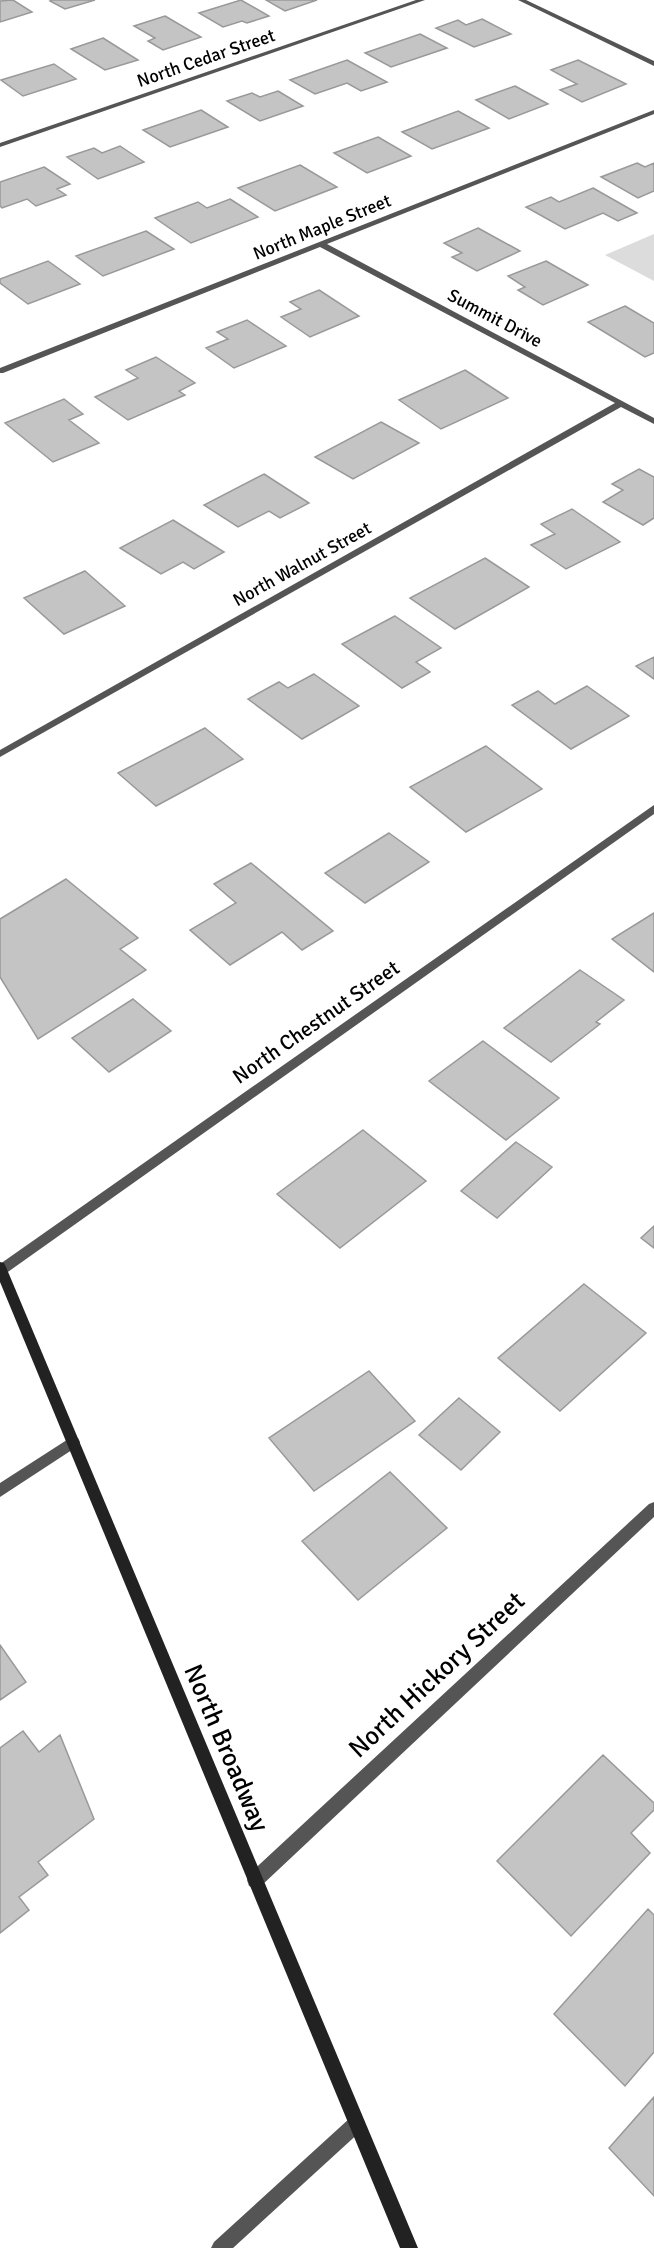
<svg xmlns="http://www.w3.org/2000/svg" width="654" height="2248" viewBox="0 0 654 2248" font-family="Signika,sans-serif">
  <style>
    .green { fill: #dcdcdc }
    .building { fill: #c4c4c4; stroke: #999; stroke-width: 1.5 }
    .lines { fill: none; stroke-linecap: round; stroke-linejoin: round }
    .street { fill: #555; fill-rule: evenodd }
    .secondary { fill: #222; fill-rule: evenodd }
    .labels { text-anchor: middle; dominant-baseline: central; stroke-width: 5; stroke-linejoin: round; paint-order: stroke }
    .far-street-label { font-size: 18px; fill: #000; stroke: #fff }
    .street-label { font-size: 21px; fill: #000; stroke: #fff }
    .near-street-label { font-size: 26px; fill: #000; stroke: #fff }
  </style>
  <rect width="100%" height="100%" fill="#fff"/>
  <path class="green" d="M654 234V281L605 255Z"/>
  <path class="building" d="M13 0 32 12 0 22V1Z
    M52 0H95L65 9 50 1Z
    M241 0 269 16 247 23 242 21 223 27 199 13Z
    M266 0H317L285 11Z
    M165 16 201 37 163 50 148 41 155 38 134 26Z
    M482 19 511 34 474 47 436 28 458 20 466 25Z
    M420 34 447 48 391 67 365 53Z
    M103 38 138 60 105 70 71 49Z
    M347 60 387 82 361 91 347 83 315 94 290 80Z
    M578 60 626 84 582 102 560 90 577 84 551 70Z
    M54 64 76 79 23 96 1 80Z
    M515 86 548 104 509 119 476 100Z
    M278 91 303 106 260 121 227 101 252 93 260 97Z
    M201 110 228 127 170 147 143 130Z
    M458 111 489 128 432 149 402 132Z
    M378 137 411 156 367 173 334 153Z
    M120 146 144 162 98 179 67 157 94 148 102 153Z
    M637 163 645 167 654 163V191L638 198 601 177Z
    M300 165 337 187 275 211 238 188Z
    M44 167 70 184 57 189 66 195 36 206 27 199 2 208 0 206V182Z
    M593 188 637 213 618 221 603 213 565 229 526 207 551 197 559 202Z
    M230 199 258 217 191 243 155 218 198 202 207 208Z
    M478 228 520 251 477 271 452 257 462 253 444 243Z
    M146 231 174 249 103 276 76 256Z
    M48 261 80 284 28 304 0 283V279Z
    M546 261 588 285 543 305 518 290 525 287 508 276Z
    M319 290 359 316 310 337 281 317 301 309 290 302Z
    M625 306 654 323V353L645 357 588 322Z
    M247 320 286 346 234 368 206 348 228 339 217 332Z
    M156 357 195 383 179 391 185 395 128 420 95 397 138 378 126 370Z
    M465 370 508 398 441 429 399 400Z
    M64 399 83 414 69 420 99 443 53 462 5 423Z
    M381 422 419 443 353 479 315 457Z
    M639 469 654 477V518L643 525 603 502 623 490 612 484Z
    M264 474 309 503 280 518 269 511 238 527 204 505Z
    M572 509 620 542 566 569 531 545 555 534 541 524Z
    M173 520 224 552 194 569 183 562 161 574 120 548Z
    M485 558 529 587 455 629 410 598Z
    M85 571 125 606 64 634 24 598Z
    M395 616 441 648 416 662 430 672 402 688 342 644Z
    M654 657V679L636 666Z
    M314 674 359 706 302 739 248 699 279 682 288 688Z
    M587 686 629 716 571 749 512 705 538 691 555 704Z
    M205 728 243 759 156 806 118 773Z
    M486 746 542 789 466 832 410 787Z
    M389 833 429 862 365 903 325 873Z
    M251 863 333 931 302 950 282 932 230 965 190 930 236 903 214 884Z
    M66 879 138 938 120 949 146 970 38 1039 0 977V919Z
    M654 913V972L612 939Z
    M580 970 624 1000 596 1022 600 1024 551 1062 504 1028Z
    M133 999 171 1031 109 1072 72 1038Z
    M483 1041 559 1098 506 1140 429 1081Z
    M363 1130 426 1181 340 1248 277 1194Z
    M516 1142 552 1167 497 1218 461 1191Z
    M654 1226V1248L641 1238Z
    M584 1284 646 1333 560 1411 498 1358Z
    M369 1371 415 1421 314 1491 269 1438Z
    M459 1398 500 1432 461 1470 419 1435Z
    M390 1472 447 1528 358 1600 302 1541Z
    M0 1645 26 1682 0 1700Z
    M23 1731 39 1752 60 1735 94 1819 38 1862 48 1875 19 1897 29 1910 0 1933V1748Z
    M603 1755 654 1803V1810L631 1833 650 1853 571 1936 497 1861Z
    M648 1909 654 1915V2052L625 2086 554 2014Z
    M654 2097V2196L609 2148Z"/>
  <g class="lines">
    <path class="street" d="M416 0H425L0 147V143Z
      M518 0H526L654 61V66Z
      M654 110V114L327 244 654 418V424L621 407 0 757V750L615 403 320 247 3 373H0V368Z
      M654 805V814L5 1274 0 1275V1264Z
      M73 1436 78 1438 80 1442 78 1446 0 1497V1483Z
      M654 1502V1517L261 1886 255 1888 249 1886 247 1880 249 1874 649 1504Z
      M356 2116 362 2118 364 2124 362 2130 233 2248H211L214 2242 350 2118Z"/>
    <path class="secondary" d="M0 1262 4 1263 6 1267 418 2248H400L0 1282Z"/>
  </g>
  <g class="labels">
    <g class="far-street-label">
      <text transform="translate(206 58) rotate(-19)">North Cedar Street</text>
      <text transform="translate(322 227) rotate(-22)">North Maple Street</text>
      <text transform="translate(495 318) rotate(28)">Summit Drive</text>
      <text transform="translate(302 564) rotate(-29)">North Walnut Street</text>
    </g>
    <g class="street-label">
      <text transform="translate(316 1022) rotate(-35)">North Chestnut Street</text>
    </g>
    <g class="near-street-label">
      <text transform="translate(437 1675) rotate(-43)">North Hickory Street</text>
      <text transform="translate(226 1748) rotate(67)">North Broadway</text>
    </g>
  </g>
</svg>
